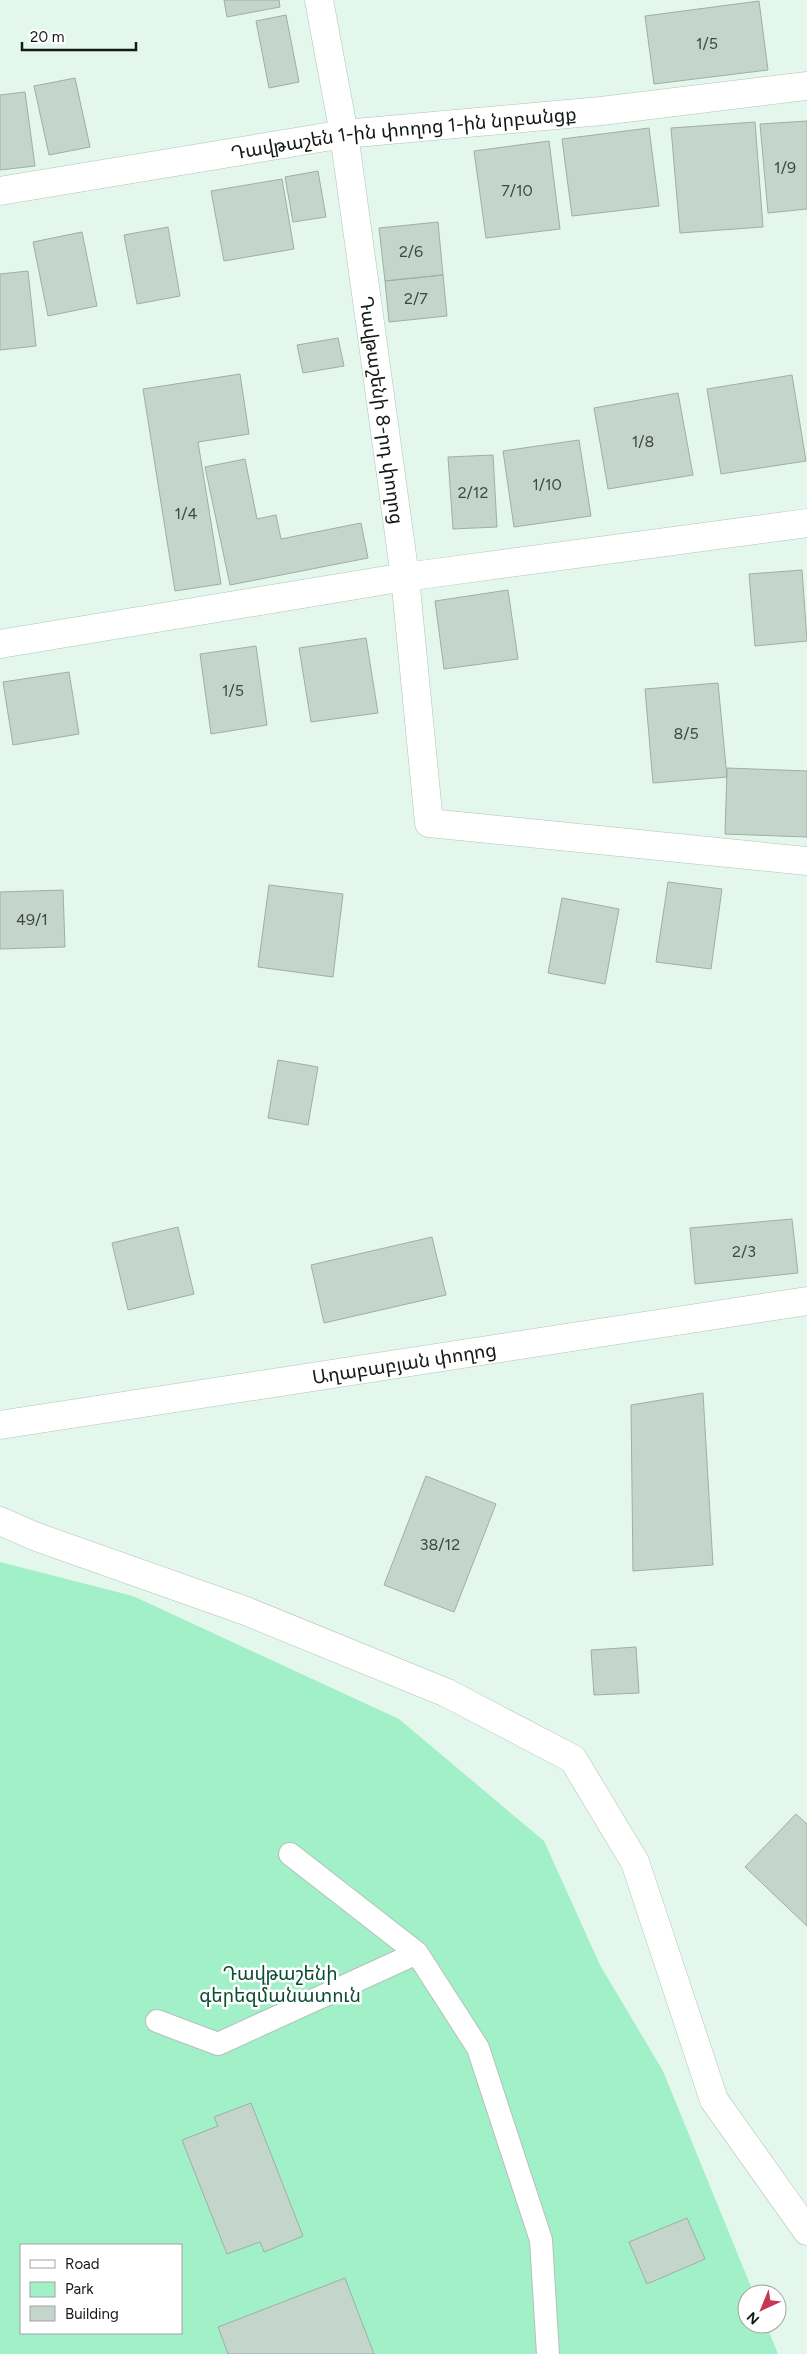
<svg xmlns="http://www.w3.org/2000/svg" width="807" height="2354" viewBox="0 0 807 2354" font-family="Figtree,'Noto Sans Armenian',sans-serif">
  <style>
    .green { fill: #a1f0c7; fill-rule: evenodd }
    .building { fill: #c4d6cc; stroke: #9eafa6 }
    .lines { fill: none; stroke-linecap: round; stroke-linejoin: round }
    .service-casing { stroke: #b1c3b9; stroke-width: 24 }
    .minor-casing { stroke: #b1c3b9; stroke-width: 29 }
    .tertiary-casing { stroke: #b1c3b9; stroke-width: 29 }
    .service { stroke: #fff; stroke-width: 22 }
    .minor { stroke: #fff; stroke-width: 28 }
    .tertiary { stroke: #fff; stroke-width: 28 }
    .labels { text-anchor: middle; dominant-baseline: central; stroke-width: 5; stroke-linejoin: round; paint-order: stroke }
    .number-label { font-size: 16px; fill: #3f4844 }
    .street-label { font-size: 19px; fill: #131916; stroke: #fff }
    .park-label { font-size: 19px; fill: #0b4e34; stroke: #fff }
  </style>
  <rect width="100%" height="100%" fill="#e4f7ec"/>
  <path class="green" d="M0 1562 133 1596 399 1719 544 1841 600 1965 663 2071 754 2294H747V2324H766L778 2354H0ZM21 2245H181V2333H21Z"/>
  <path class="building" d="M224 0H279L280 7 227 17Z
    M759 1 768 70 654 84 645 16Z
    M286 15 299 82 269 88 256 21Z
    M75 78 90 147 49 155 34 86Z
    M25 92 35 166 0 170V95Z
    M807 121V209L768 213 760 124Z
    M755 122 763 227 680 233 671 128Z
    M649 128 659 206 572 216 562 139Z
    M549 141 560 229 486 238 474 151Z
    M318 171 326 217 293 222 285 177Z
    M282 179 294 249 224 261 211 191Z
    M438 222 443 275 385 281 379 228Z
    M168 227 180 296 137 304 124 235Z
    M82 232 97 306 48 316 33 242Z
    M28 271 36 346 0 350V274Z
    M443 275 447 316 389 322 385 281Z
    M338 338 344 366 303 373 297 345Z
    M240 374 249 434 198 442 221 584 175 591 143 389Z
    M792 375 806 461 721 474 707 389Z
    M678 393 693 475 608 489 594 408Z
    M579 440 591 516 514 527 503 451Z
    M493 455 497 527 453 529 448 457Z
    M245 459 257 519 276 515 281 539 361 523 368 558 230 585 205 467Z
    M802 570 807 641 755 646 749 574Z
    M508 590 518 659 444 669 435 601Z
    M366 638 378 713 311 722 299 648Z
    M256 646 267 725 211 734 200 654Z
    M69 672 79 734 13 745 3 682Z
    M718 683 727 777 653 783 645 689Z
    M727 768 807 771V837L725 834Z
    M668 882 722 889 711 969 656 962Z
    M269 885 343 894 333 977 258 967Z
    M63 890 65 947 0 949V892Z
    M562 898 619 909 605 984 548 973Z
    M278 1060 318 1067 308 1125 268 1118Z
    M792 1219 798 1273 695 1284 690 1228Z
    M178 1227 194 1294 128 1310 112 1243Z
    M432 1237 446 1295 324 1323 311 1265Z
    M703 1393 713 1565 633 1571 631 1405Z
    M426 1476 496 1504 454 1612 384 1585Z
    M636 1647 639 1693 594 1695 591 1650Z
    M796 1814 807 1824V1926L745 1867Z
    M251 2103 303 2236 264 2252 260 2242 227 2254 182 2140 218 2126 214 2117Z
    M687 2218 705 2259 647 2284 629 2242Z
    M345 2278 374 2354H228L218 2327Z"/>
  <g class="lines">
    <g class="service-casing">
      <path id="service" d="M290 1854 417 1953 478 2048 541 2240 548 2354
        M157 2021 218 2044 417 1953"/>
    </g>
    <g class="minor-casing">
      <g id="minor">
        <path id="s1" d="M319 0 344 134 405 577 429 823 807 861"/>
        <path id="s2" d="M0 191 344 134 601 111 807 86"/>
        <path d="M0 644 405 577 807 523"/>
        <path d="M0 1521 34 1536 246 1611 447 1693 573 1759 635 1862 714 2100 807 2231"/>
      </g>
    </g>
    <g class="tertiary-casing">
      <g id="tertiary">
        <path id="s3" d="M0 1425 807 1301"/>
      </g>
    </g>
    <use href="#service" class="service"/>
    <use href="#minor" class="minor"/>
    <use href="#tertiary" class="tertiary"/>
  </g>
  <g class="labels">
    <g class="number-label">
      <text x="707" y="43">1/5</text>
      <text x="785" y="167">1/9</text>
      <text x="517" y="190">7/10</text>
      <text x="411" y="251">2/6</text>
      <text x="416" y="298">2/7</text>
      <text x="643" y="441">1/8</text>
      <text x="547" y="484">1/10</text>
      <text x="473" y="492">2/12</text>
      <text x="186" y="513">1/4</text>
      <text x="233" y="690">1/5</text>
      <text x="686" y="733">8/5</text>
      <text x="32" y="919">49/1</text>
      <text x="744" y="1251">2/3</text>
      <text x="440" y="1544">38/12</text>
    </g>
    <g class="street-label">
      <text stroke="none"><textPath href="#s2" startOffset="408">Դավթաշեն 1-ին փողոց 1-ին նրբանցք</textPath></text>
      <text stroke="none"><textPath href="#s1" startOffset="415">Դավթաշենի 8-րդ փողոց</textPath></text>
      <text stroke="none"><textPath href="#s3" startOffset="409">Աղաբաբյան փողոց</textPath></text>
    </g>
    <g class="park-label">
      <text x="280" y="1973">Դավթաշենի<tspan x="280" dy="22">գերեզմանատուն</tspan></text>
    </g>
  </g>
  <rect x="20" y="2244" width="162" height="90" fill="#ffffff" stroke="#a1a3a2"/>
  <rect x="30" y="2260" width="25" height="8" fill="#ffffff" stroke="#a1a3a2"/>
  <text x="65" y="2269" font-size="15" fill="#131916">Road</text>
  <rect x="30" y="2282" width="25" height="15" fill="#a1f0c7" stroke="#a1a3a2"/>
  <text x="65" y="2294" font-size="15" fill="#131916">Park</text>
  <rect x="30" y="2306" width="25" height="15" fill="#c4d6cc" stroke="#a1a3a2"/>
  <text x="65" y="2319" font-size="15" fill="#131916">Building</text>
  <g transform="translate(762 2309) rotate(224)"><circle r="24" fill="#ffffff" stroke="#a1a3a2"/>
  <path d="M0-4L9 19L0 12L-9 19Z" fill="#c73755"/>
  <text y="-8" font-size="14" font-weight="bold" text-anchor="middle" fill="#131916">N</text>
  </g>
  <path d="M22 42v8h114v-8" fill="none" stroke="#131916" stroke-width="2.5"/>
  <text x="30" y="42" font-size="15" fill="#131916" stroke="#ffffff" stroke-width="4" paint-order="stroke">20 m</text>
</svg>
